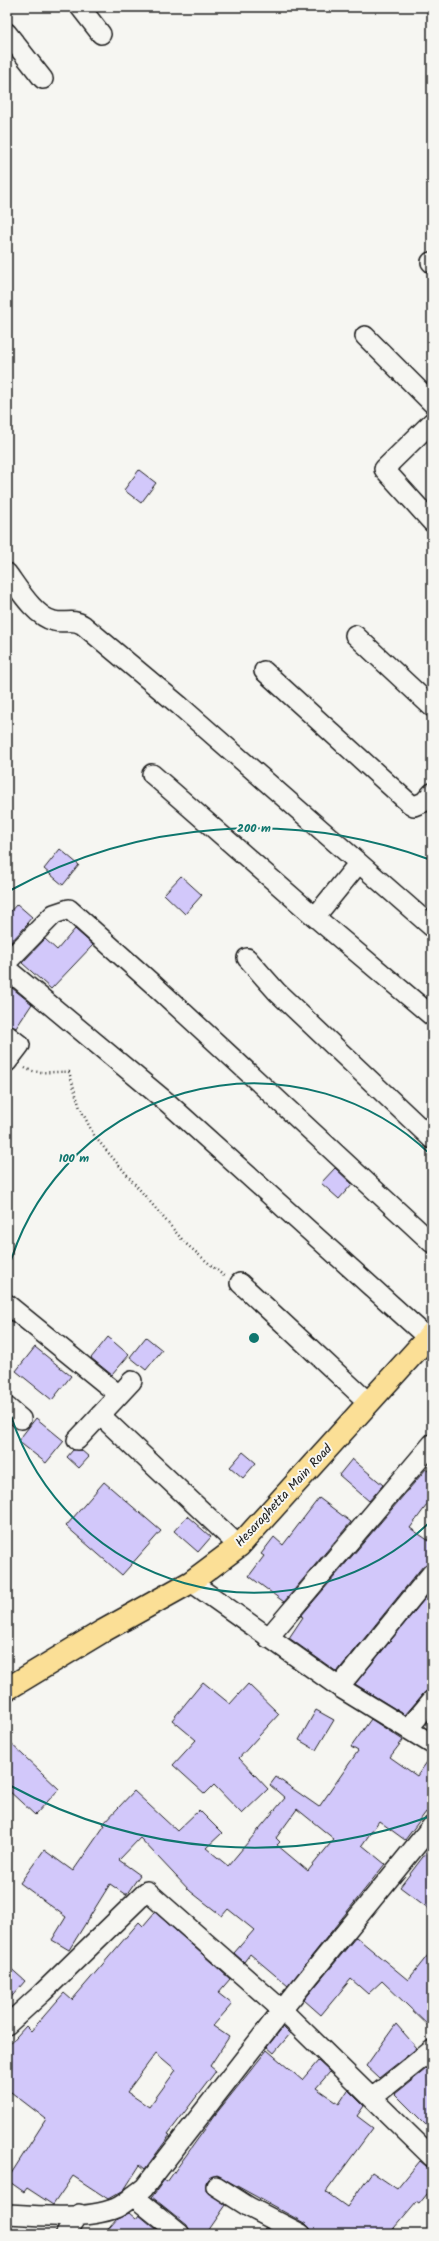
<svg xmlns="http://www.w3.org/2000/svg" width="439" height="2241" viewBox="0 0 439 2241" font-family="Kalam,sans-serif">
  <style>
    .building { fill: #d2c8fa; stroke: #1c1c1c; fill-rule: evenodd }
    .lines { fill: none; stroke-linecap: round; stroke-linejoin: round }
    .minor-casing { stroke: #1c1c1c; stroke-width: 22 }
    .major-casing { stroke: #1c1c1c; stroke-width: 25 }
    .path { stroke: #1c1c1c; stroke-width: 2.5; stroke-dasharray: 1 3; stroke-linecap: butt }
    .minor { stroke: #f6f6f2; stroke-width: 19 }
    .major { stroke: #fbdf96; stroke-width: 22 }
    .ring { fill: none; stroke: #0f766e; stroke-width: 2 }
    .labels { text-anchor: middle; dominant-baseline: central; stroke-width: 4; stroke-linejoin: round; paint-order: stroke }
    .street-label { font-size: 13px; fill: #1c1c1c; stroke: #f6f6f2 }
    .centre { fill: #0f766e; stroke: #f6f6f2; stroke-width: 2 }
    .ring-label { font-size: 12px; text-anchor: middle; font-weight: bold; fill: #0f766e; stroke: #f6f6f2; stroke-width: 4; stroke-linejoin: round; paint-order: stroke }
  </style>
  <rect width="100%" height="100%" fill="#f6f6f2"/>
  <filter id="ink" filterUnits="userSpaceOnUse"><feTurbulence type="fractalNoise" baseFrequency=".025" numOctaves="2"/><feDisplacementMap in="SourceGraphic" scale="8" xChannelSelector="R" yChannelSelector="G"/><feConvolveMatrix kernelMatrix="1 2 1 2 8 2 1 2 1" color-interpolation-filters="sRGB"/></filter>
  <g filter="url(#ink)">
    <path class="building" d="M139 470 156 483 141 503 124 490Z
      M60 849 79 865 63 885 44 869Z
      M181 876 202 895 185 914 164 894Z
      M17 904 32 917 27 923 28 924 8 945 7 915Z
      M75 929 93 945 51 989 22 963 45 939 57 950Z
      M7 984 32 1004 16 1028 7 1023Z
      M335 1168 352 1184 339 1199 321 1183Z
      M108 1337 129 1355 112 1375 91 1358Z
      M146 1337 162 1350 146 1370 130 1357Z
      M35 1347 71 1376 52 1400 16 1371Z
      M36 1418 64 1441 46 1463 18 1441Z
      M73 1450H81L89 1457 79 1468 67 1457Z
      M243 1452 256 1463 243 1478 230 1467Z
      M352 1459 383 1485 369 1501 339 1475Z
      M426 1469 432 1474V1498L410 1528 432 1543V1562L423 1566 337 1672 289 1638 303 1617 301 1616Z
      M104 1482 161 1531 122 1575 66 1526Z
      M319 1498 351 1522 284 1602 249 1576 264 1556 261 1554 274 1537 283 1545Z
      M187 1516 211 1537 198 1552 174 1531Z
      M432 1590V1689L424 1693 405 1715 355 1684Z
      M203 1682 230 1704 248 1684 279 1714 239 1758 268 1789 242 1814 214 1785 205 1794 173 1765 196 1740 172 1720Z
      M316 1710 334 1720 316 1750 299 1740Z
      M371 1719 403 1740 390 1757 417 1776 432 1755V1815L426 1812 405 1840 379 1821 362 1845 385 1864 288 1986 250 1954 244 1962 234 1953 254 1930 228 1909 222 1916 204 1902 190 1891 140 1838 119 1860 140 1875 126 1895 110 1884 69 1950 52 1940 66 1917 20 1883 44 1850 73 1871 105 1825 103 1824 134 1791 177 1831 199 1810 222 1833 206 1848 228 1866 285 1798 270 1785 276 1777 319 1807 358 1751 351 1747ZM297 1809 334 1839 308 1871 277 1845 280 1842 276 1838Z
      M7 1740 59 1789 35 1815 7 1789Z
      M432 1845V1911L400 1887Z
      M155 1912 230 1979 218 1993 232 2004 213 2026 229 2037 210 2066 216 2071 168 2134 170 2135 145 2169 140 2165 124 2190 108 2199 73 2176 53 2205 27 2188 24 2192 7 2180 46 2119 7 2089V2047L26 2026 31 2031 64 1993 72 2000 139 1922 143 1926ZM156 2053 176 2070 149 2107 127 2092Z
      M356 1937 408 1980 432 1950V2029L382 1981 368 1994 351 1979 321 2015 304 2000Z
      M7 1965 25 1981 7 2002Z
      M396 2024 417 2048 379 2078 366 2066Z
      M283 2027 290 2034 274 2053 267 2047Z
      M267 2050 302 2080 318 2061 330 2072 316 2088 339 2104 348 2090 364 2106 357 2116 373 2128 326 2192 347 2207 372 2172 397 2189 420 2161 432 2171V2188L419 2204 416 2202 389 2234H312L310 2228 306 2224 217 2175 207 2180 206 2191 226 2205 206 2234H191L187 2225 152 2197 164 2180 167 2182 215 2115Z
      M431 2065H432V2131L395 2094Z
      M129 2213 136 2219 139 2215 162 2234H104L117 2219Z
      M265 2228 277 2234H261Z"/>
    <g class="lines">
      <g class="minor-casing">
        <path id="minor" d="M80 7 101 34
          M7 33 43 79
          M431 262 432 263
          M365 336 432 403
          M432 422 384 469 432 522
          M7 573C18 588 35 617 54 621 65 624 73 618 83 625L180 706 432 927
          M355 635 432 707
          M264 671 409 803 414 806 424 802 432 793
          M152 774 315 917 432 1016
          M315 917 358 864
          M247 958 277 992 432 1139
          M7 962 54 914 69 909 155 986 432 1243
          M7 969 169 1104 428 1338
          M7 1035 20 1045 7 1062
          M240 1283 369 1403
          M7 1304 119 1395
          M7 1407 21 1419
          M100 1415 239 1546
          M77 1440 132 1381
          M191 1582 339 1687 432 1744
          M268 1638 432 1444
          M339 1687 432 1573
          M408 1729 432 1700
          M7 2025 42 1993 147 1891 282 2010 432 2157
          M372 2098 432 2050
          M216 2186 249 2207 301 2234
          M133 2196 180 2234
          M7 2214C38 2216 86 2220 116 2208 125 2204 135 2194 144 2188L290 2000 432 1826
          M66 2234 79 2214"/>
      </g>
      <g class="major-casing">
        <path id="major" d="M7 1689 103 1631 191 1582 239 1546 432 1333"/>
      </g>
      <path class="path" d="M25 1068C37 1075 56 1071 69 1072L80 1108 95 1137 185 1243 225 1277"/>
      <use href="#minor" class="minor"/>
      <use href="#major" class="major"/>
    </g>
  </g>
  <g class="ring">
    <path d="M431 1521A255 255 0 0 1 7 1402M7 1274A255 255 0 0 1 431 1155"/>
    <path d="M428 1817A510 510 0 0 1 11 1786M11 890A510 510 0 0 1 428 859"/>
  </g>
  <g class="labels">
    <g class="street-label">
      <text transform="translate(284 1496) rotate(-47)">Hesaraghetta Main Road</text>
    </g>
  </g>
  <circle cx="254" cy="1338" r="6" class="centre"/>
  <g class="ring-label">
    <text x="254" y="832">200 m</text>
    <text x="74" y="1162">100 m</text>
  </g>
  <rect width="439" height="2241" fill="none" stroke="#f6f6f2" stroke-width="24"/>
  <rect x="12" y="12" width="415" height="2217" fill="none" stroke="#1c1c1c" stroke-width="1.5" filter="url(#ink)"/>
</svg>
